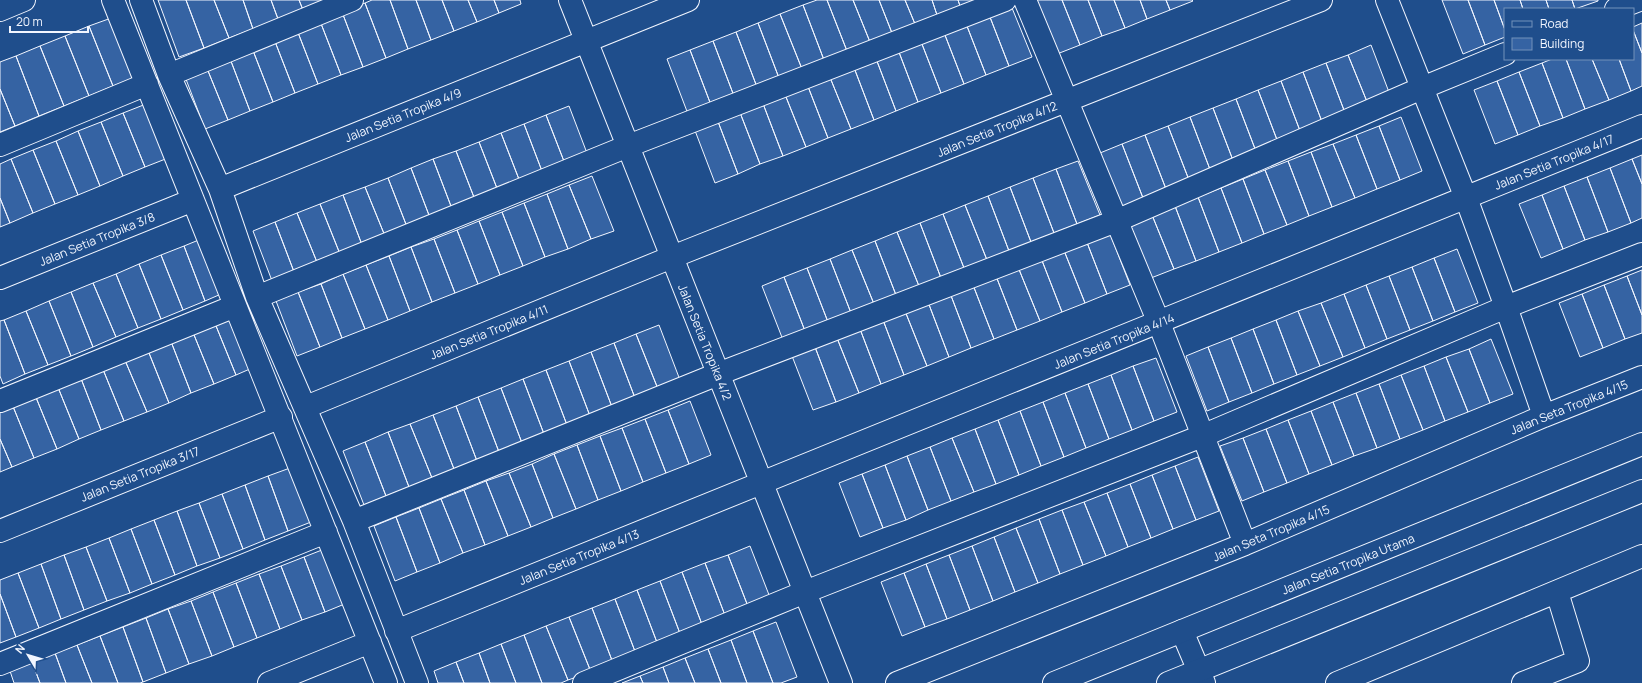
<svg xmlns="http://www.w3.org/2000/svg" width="1642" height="683" viewBox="0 0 1642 683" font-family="Manrope,sans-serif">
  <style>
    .building { fill: #3563a3; stroke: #f2f6ff }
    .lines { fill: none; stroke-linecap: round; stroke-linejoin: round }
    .minor-casing { stroke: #f2f6ff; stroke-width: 24 }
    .major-casing { stroke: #f2f6ff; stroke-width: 24 }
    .minor { stroke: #1f4e8c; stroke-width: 22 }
    .major { stroke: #1f4e8c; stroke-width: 22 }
    .labels { text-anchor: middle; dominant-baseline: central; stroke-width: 3; stroke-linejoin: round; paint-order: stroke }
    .street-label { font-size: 12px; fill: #f2f6ff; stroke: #1f4e8c }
  </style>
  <rect width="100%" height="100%" fill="#1f4e8c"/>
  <path class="building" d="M158 0H186L204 48 179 57Z
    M186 0H214L229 38 204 48Z
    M214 0H243L253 29 229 38Z
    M243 0H271L278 19 253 29Z
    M271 0H299L303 10 278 19Z
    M299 0H327L303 10Z
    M372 0H390L408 49 386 58 365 3Z
    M390 0H416L431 40 408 49Z
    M416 0H442L454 31 431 40Z
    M442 0H468L477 22 454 31Z
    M468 0H494L499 13 477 22Z
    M494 0H520L521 4 499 13Z
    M817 0H827L847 51 824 60 803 5Z
    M827 0H853L870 42 847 51Z
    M853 0H879L892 33 870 42Z
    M879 0H905L915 24 892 33Z
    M905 0H932L937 15 915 24Z
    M932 0H958L960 6 937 15Z
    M958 0H976L960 6Z
    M1036 0H1062L1080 45 1057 54Z
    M1062 0H1088L1102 36 1080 45Z
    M1088 0H1114L1125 28 1102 36Z
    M1114 0H1140L1147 19 1125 28Z
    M1140 0H1166L1170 10 1147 19Z
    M1166 0H1192L1193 1 1170 10Z
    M1442 0H1468L1485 45 1463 54Z
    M1468 0H1494L1505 30V37L1485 45Z
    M1494 0H1520L1523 9H1505V30Z
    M1520 0H1546L1549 9H1523Z
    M1546 0H1572L1575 9H1549Z
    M1572 0H1598V1L1575 9Z
    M365 3 386 58 363 67 342 12Z
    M1010 3 1032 57 1009 66 988 12Z
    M803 5 824 60 802 69 780 14Z
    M342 12 363 67 341 75 320 21Z
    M988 12 1009 66 986 75 965 21Z
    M780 14 802 69 779 78 758 23Z
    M114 17 138 77 113 86 89 26Z
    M320 21 341 75 318 84 297 30Z
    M965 21 986 75 964 84 943 30Z
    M758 23 779 78 757 87 736 32Z
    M1642 23V53L1633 30V27Z
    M89 26 113 86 89 96 65 36Z
    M297 30 318 84 295 93 274 39Z
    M943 30 964 84 941 93 920 39Z
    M1633 30 1642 53V86L1631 91 1619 59H1633Z
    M736 32 757 87 734 96 713 41Z
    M65 36 89 96 64 106 40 46Z
    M274 39 295 93 273 102 252 48Z
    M920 39 941 93 918 102 897 47Z
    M713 41 734 96 711 105 690 50Z
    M1371 45 1392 100 1370 109 1348 55Z
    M40 46 64 106 39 116 16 56Z
    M897 47 918 102 896 111 875 56Z
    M252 48 273 102 250 111 229 56Z
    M690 50 711 105 688 114 667 59Z
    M1348 55 1370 109 1347 118 1326 63Z
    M16 56 39 116 15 126 0 89V62Z
    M229 56 250 111 228 120 206 66Z
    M875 56 896 111 874 120 853 65Z
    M1552 59H1566L1585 109 1563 118 1542 63Z
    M1566 59H1592L1609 100 1585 109Z
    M1592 59H1619L1631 91 1609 100Z
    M1326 63 1347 118 1324 127 1303 72Z
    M1542 63 1563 118 1540 126 1519 72Z
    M853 65 874 120 851 129 829 75Z
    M206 66 228 120 205 129 184 74Z
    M1303 72 1324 127 1302 136 1281 81Z
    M1519 72 1540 126 1518 135 1497 81Z
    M829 75 851 129 828 138 807 84Z
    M1281 81 1302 136 1279 145 1258 90Z
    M1497 81 1518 135 1495 144 1474 90Z
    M807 84 828 138 806 147 784 92Z
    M0 89 15 126 0 132Z
    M1258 90 1279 145 1257 154 1236 99Z
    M784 92 806 147 783 156 762 101Z
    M1236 99 1257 154 1234 163 1213 108Z
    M762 101 783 156 760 164 739 110Z
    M146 104 168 158 145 167 123 113Z
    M569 106 590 161 567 169 546 115Z
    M1213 108 1234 163 1211 172 1190 117Z
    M739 110 760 164 738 174 717 119Z
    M123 113 145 167 123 176 101 122Z
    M546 115 567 169 545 179 524 124Z
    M1190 117 1211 172 1189 180 1168 126Z
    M1401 117 1422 171 1400 180 1379 126Z
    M717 119 738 174 715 183 694 128Z
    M101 122 123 176 100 186 78 131Z
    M524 124 545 179 522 187 501 133Z
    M1168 126 1189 180 1166 189 1145 135Z
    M1379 126 1400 180 1377 189 1356 135Z
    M78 131 100 186 78 195 56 141Z
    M501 133 522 187 500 196 479 142Z
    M1145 135 1166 189 1143 198 1122 144Z
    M1356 135 1377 189 1355 198 1333 144Z
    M56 141 78 195 55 204 33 150Z
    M479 142 500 196 477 205 456 151Z
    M1122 144 1143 198 1121 207 1100 153Z
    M1333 144 1355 198 1332 207 1311 152Z
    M33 150 55 204 33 213 11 159Z
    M456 151 477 205 454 214 433 159Z
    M1311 152 1332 207 1309 216 1288 161Z
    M1642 155V184L1632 159Z
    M11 159 33 213 10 223 0 198V164Z
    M433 159 454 214 432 223 411 168Z
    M1632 159 1642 184V218L1631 223 1610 168Z
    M1078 161 1100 215 1077 224 1056 169Z
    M1288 161 1309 216 1287 225 1265 170Z
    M411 168 432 223 409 232 388 178Z
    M1610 168 1631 223 1608 232 1587 177Z
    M1056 169 1077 224 1054 233 1033 178Z
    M1265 170 1287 225 1264 234 1243 179Z
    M592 176 614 231 591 239 569 185Z
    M1587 177 1608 232 1585 240 1564 186Z
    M388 178 409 232 387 241 365 187Z
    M1033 178 1054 233 1031 242 1010 187Z
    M1243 179 1264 234 1242 243 1221 188Z
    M569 185 591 239 568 249 547 194Z
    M1564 186 1585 240 1563 249 1542 195Z
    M365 187 387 241 364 250 343 195Z
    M1010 187 1031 242 1009 251 988 196Z
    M1221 188 1242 243 1219 252 1198 197Z
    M547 194 568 249 545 257 524 203Z
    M343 195 364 250 342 259 320 204Z
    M1542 195 1563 249 1541 258 1519 204Z
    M988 196 1009 251 987 260 965 205Z
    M1198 197 1219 252 1196 261 1175 206Z
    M0 198 10 223 0 227Z
    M524 203 545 257 523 266 502 212Z
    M320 204 342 259 319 267 297 213Z
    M965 205 987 260 964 268 943 214Z
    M1175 206 1196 261 1174 269 1152 215Z
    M502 212 523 266 500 275 479 221Z
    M297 213 319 267 296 277 275 222Z
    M943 214 964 268 941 278 920 223Z
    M1152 215 1174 269 1151 278 1130 224Z
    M479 221 500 275 478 284 457 230Z
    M275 222 296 277 274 286 253 231Z
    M920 223 941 278 919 286 897 232Z
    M457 230 478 284 455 293 434 239Z
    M1109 231 1130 285 1107 294 1086 240Z
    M897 232 919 286 896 295 875 241Z
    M206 237 228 291 205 301 184 246Z
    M434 239 455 293 432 302 411 247Z
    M1086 240 1107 294 1085 303 1063 248Z
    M875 241 896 295 874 304 852 250Z
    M184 246 205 301 183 310 161 255Z
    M411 247 432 302 410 311 389 256Z
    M1063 248 1085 303 1062 312 1041 258Z
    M1457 249 1478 303 1455 312 1434 258Z
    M852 250 874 304 851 313 830 259Z
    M161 255 183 310 161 319 139 264Z
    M389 256 410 311 388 320 366 265Z
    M1041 258 1062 312 1040 321 1018 267Z
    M1434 258 1455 312 1433 321 1412 267Z
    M830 259 851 313 828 322 807 268Z
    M139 264 161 319 138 328 116 274Z
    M366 265 388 320 365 329 343 274Z
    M1018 267 1040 321 1017 330 996 276Z
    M1412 267 1433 321 1410 330 1389 276Z
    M807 268 828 322 805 331 784 277Z
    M1642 270V315L1627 276Z
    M116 274 138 328 116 337 93 283Z
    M343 274 365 329 342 338 321 284Z
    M996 276 1017 330 994 339 973 285Z
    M1389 276 1410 330 1387 339 1366 285Z
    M1627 276 1642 315V333L1625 339 1604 285Z
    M784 277 805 331 783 340 762 286Z
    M93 283 116 337 93 347 71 292Z
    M321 284 342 338 320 347 298 292Z
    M973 285 994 339 971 348 950 293Z
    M1366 285 1387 339 1365 348 1344 294Z
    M1604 285 1625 339 1603 348 1582 294Z
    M71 292 93 347 71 356 49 301Z
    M298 292 320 347 297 356 276 301Z
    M950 293 971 348 949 357 928 302Z
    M1344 294 1365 348 1343 357 1321 303Z
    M1582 294 1603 348 1580 357 1559 303Z
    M49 301 71 356 48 365 26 311Z
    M928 302 949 357 927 366 905 311Z
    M1321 303 1343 357 1320 366 1298 311Z
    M26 311 48 365 25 374 4 320Z
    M237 311 259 365 236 375 214 321Z
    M905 311 927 366 904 375 883 320Z
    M1298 311 1320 366 1297 375 1276 320Z
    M4 320 25 374 3 384 0 376V321Z
    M883 320 904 375 881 384 860 329Z
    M1276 320 1297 375 1274 384 1253 329Z
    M214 321 236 375 214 384 192 330Z
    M659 325 680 380 658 389 636 334Z
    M860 329 881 384 859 393 837 338Z
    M1253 329 1274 384 1252 393 1231 338Z
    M192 330 214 384 191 393 170 339Z
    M636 334 658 389 635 398 614 343Z
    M837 338 859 393 836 402 815 347Z
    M1231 338 1252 393 1229 402 1208 347Z
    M170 339 191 393 169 403 147 348Z
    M1491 339 1513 394 1490 403 1469 349Z
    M614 343 635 398 612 407 591 352Z
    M815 347 836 402 813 410 792 356Z
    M1208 347 1229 402 1207 411 1186 356Z
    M147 348 169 403 147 412 124 358Z
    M1469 349 1490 403 1468 412 1446 357Z
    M591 352 612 407 590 416 569 361Z
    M1446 357 1468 412 1445 421 1424 366Z
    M124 358 147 412 124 421 102 367Z
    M1156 358 1177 412 1154 421 1133 366Z
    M569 361 590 416 567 425 546 370Z
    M1133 366 1154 421 1132 430 1111 375Z
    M1424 366 1445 421 1423 430 1401 375Z
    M102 367 124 421 101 430 80 376Z
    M546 370 567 425 544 434 523 379Z
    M1111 375 1132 430 1109 439 1088 384Z
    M1401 375 1423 430 1400 439 1379 384Z
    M80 376 101 430 79 439 57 385Z
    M523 379 544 434 522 443 501 388Z
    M1088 384 1109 439 1086 448 1065 393Z
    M1379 384 1400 439 1377 448 1356 393Z
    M57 385 79 439 57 449 35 395Z
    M501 388 522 443 499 452 478 397Z
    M1065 393 1086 448 1064 457 1043 402Z
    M1356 393 1377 448 1354 456 1333 402Z
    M35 395 57 449 34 458 12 404Z
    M478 397 499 452 477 461 456 406Z
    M690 401 711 455 689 464 668 410Z
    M1043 402 1064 457 1041 466 1020 411Z
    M1333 402 1354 456 1332 465 1311 411Z
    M12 404 34 458 12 467 0 439V409Z
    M456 406 477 461 454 469 433 415Z
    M668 410 689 464 666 473 645 419Z
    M1020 411 1041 466 1019 475 998 420Z
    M1311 411 1332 465 1309 474 1288 420Z
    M433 415 454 469 432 478 410 424Z
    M645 419 666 473 643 482 622 428Z
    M998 420 1019 475 996 484 975 429Z
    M1288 420 1309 474 1287 483 1266 429Z
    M410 424 432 478 409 487 388 432Z
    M622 428 643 482 621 491 600 436Z
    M975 429 996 484 974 492 952 438Z
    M1266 429 1287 483 1264 492 1243 438Z
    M388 432 409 487 386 496 365 442Z
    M600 436 621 491 598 500 577 445Z
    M952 438 974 492 951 501 930 447Z
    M1243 438 1264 492 1242 501 1220 446Z
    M0 439 12 467 0 472Z
    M365 442 386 496 364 505 343 451Z
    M577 445 598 500 576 509 554 454Z
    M930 447 951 501 928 510 907 456Z
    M554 454 576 509 553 518 532 464Z
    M907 456 928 510 906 520 885 465Z
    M1198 457 1219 511 1196 520 1175 466Z
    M532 464 553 518 531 527 509 473Z
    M885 465 906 520 883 528 862 474Z
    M1175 466 1196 520 1173 529 1152 475Z
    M290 468 311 522 288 531 268 476Z
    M509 473 531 527 508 536 486 481Z
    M862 474 883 528 860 537 839 483Z
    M1152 475 1173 529 1151 538 1130 484Z
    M268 476 288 531 265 540 245 485Z
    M486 481 508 536 485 545 464 490Z
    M1130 484 1151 538 1128 547 1107 493Z
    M245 485 265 540 243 549 222 494Z
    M464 490 485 545 463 553 441 499Z
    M1107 493 1128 547 1106 556 1084 502Z
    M222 494 243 549 220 558 199 503Z
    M441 499 463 553 440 563 419 508Z
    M1084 502 1106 556 1083 565 1062 510Z
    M199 503 220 558 197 566 177 511Z
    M419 508 440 563 417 572 396 517Z
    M1062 510 1083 565 1060 574 1039 519Z
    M177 511 197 566 175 575 154 520Z
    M396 517 417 572 395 581 374 526Z
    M1039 519 1060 574 1038 583 1016 528Z
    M154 520 175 575 152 584 131 529Z
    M1016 528 1038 583 1015 592 994 537Z
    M131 529 152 584 130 593 109 538Z
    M994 537 1015 592 993 601 972 546Z
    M109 538 130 593 107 601 86 547Z
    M750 546 771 600 749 609 728 555Z
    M972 546 993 601 970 610 949 555Z
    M86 547 107 601 84 610 64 555Z
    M327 548 347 603 325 612 304 557Z
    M64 555 84 610 61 619 41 564Z
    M728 555 749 609 726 618 705 563Z
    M949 555 970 610 947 619 926 564Z
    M304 557 325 612 302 620 281 566Z
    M705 563 726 618 703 627 682 572Z
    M41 564 61 619 39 628 18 573Z
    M926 564 947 619 925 627 904 573Z
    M281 566 302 620 280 629 259 574Z
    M682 572 703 627 681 636 660 581Z
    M18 573 39 628 16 637 0 594V580Z
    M904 573 925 627 902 636 881 582Z
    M259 574 280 629 257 638 236 583Z
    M660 581 681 636 658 645 637 590Z
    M236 583 257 638 234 647 213 592Z
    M637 590 658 645 636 654 615 599Z
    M213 592 234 647 212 656 191 601Z
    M0 594 16 637 0 643Z
    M615 599 636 654 613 663 592 608Z
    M191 601 212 656 189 664 168 609Z
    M592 608 613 663 591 672 569 617Z
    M168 609 189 664 166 673 146 618Z
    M569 617 591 672 568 680 546 626Z
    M146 618 166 673 143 682 123 627Z
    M776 622 797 677 781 683H773L753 631Z
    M546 626 568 680 561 683H542L524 635Z
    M123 627 143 682 140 683H118L100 636Z
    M753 631 773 683H747L731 640Z
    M524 635 542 683H516L501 644Z
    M100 636 118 683H92L77 645Z
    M731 640 747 683H721L708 649Z
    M501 644 516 683H490L479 653Z
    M77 645 92 683H66L55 653Z
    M708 649 721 683H695L685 658Z
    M55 653 66 683H40L32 662Z
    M479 653 490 683H464L456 662Z
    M685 658 695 683H669L663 667Z
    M32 662 40 683H14L10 671Z
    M456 662 464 683H438L434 671Z
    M663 667 669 683H643L640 676Z
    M640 676 643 683H622Z"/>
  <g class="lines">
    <g class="minor-casing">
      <path id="minor" d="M113 0 386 683
        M141 0 169 75 220 189 257 297 354 521 417 683
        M570 0 841 683
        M1025 0 1159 323 1245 544
        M1387 0 1466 198 1506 307 1544 416
        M1616 9 1639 0
        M0 10 24 0
        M169 75 352 0
        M0 145 147 84
        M220 189 688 0
        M0 278 193 200
        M257 297 628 146 1005 0
        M0 401 235 306
        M306 407 672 257 1321 0
        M354 521 718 374 1116 221 1422 88 1505 54
        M0 531 281 417
        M396 631 1642 126
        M1182 631 1204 683
        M0 664 326 532
        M269 683 370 642
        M584 683 805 592 1202 436 1506 307 1642 254
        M897 683 1245 544 1544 416 1642 377
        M1337 683 1642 556
        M1523 683 1578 661 1557 592"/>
    </g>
    <g class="major-casing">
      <path id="major" d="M1054 683 1642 444
        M1168 683 1642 491"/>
    </g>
    <use href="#minor" class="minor"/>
    <use href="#major" class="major"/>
  </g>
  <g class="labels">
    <g class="street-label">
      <text transform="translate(403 115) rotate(-22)">Jalan Setia Tropika 4/9</text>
      <text transform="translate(997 129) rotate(-22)">Jalan Setia Tropika 4/12</text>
      <text transform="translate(1554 162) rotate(-22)">Jalan Setia Tropika 4/17</text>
      <text transform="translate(97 239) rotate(-22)">Jalan Setia Tropika 3/8</text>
      <text transform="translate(489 332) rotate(-22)">Jalan Setia Tropika 4/11</text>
      <text transform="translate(1114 341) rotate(-22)">Jalan Setia Tropika 4/14</text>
      <text transform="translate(705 342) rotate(68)">Jalan Setia Tropika 4/2</text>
      <text transform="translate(1569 407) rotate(-22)">Jalan Seta Tropika 4/15</text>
      <text transform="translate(140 474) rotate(-22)">Jalan Setia Tropika 3/17</text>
      <text transform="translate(1271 533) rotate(-23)">Jalan Seta Tropika 4/15</text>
      <text transform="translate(579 557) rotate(-22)">Jalan Setia Tropika 4/13</text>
      <text transform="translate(1348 564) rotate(-22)">Jalan Setia Tropika Utama</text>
    </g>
  </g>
  <rect x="1504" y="8" width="130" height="52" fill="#1f4e8c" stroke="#7391ba"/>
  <rect x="1512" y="21" width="20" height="6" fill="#1f4e8c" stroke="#7391ba"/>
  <text x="1540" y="28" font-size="12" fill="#f2f6ff">Road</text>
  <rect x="1512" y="38" width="20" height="12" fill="#3563a3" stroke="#7391ba"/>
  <text x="1540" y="48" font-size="12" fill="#f2f6ff">Building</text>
  <g transform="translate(28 655) rotate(308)" stroke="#1f4e8c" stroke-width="3" paint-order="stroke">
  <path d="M0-3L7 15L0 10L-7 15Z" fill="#f2f6ff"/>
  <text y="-6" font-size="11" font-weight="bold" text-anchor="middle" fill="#f2f6ff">N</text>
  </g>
  <path d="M10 26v6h78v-6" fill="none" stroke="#f2f6ff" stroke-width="2"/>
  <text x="16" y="26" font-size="12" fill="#f2f6ff" stroke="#1f4e8c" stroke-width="3" paint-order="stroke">20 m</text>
</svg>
